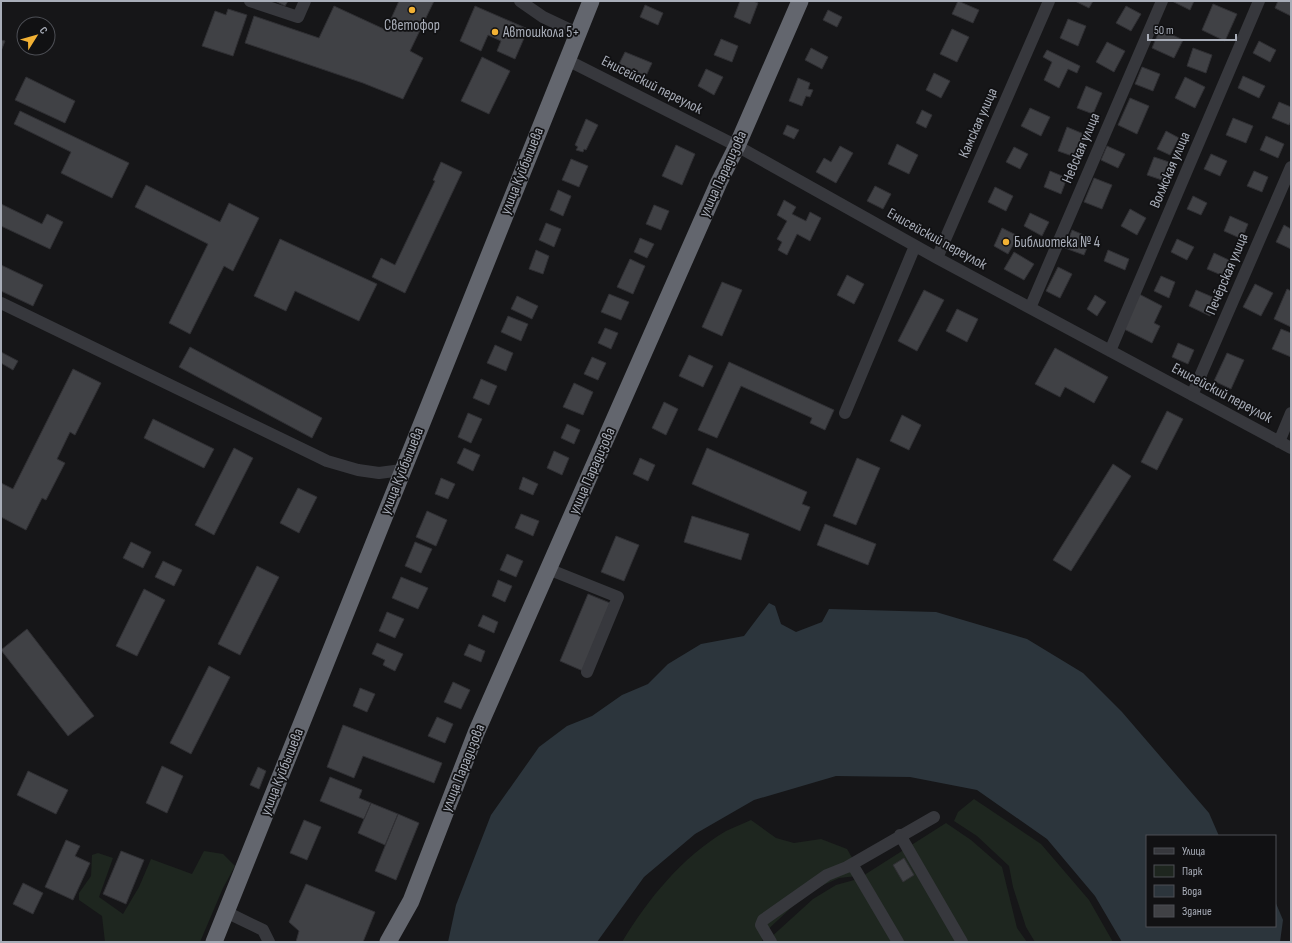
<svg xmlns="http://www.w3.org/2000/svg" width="1292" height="943" viewBox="0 0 1292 943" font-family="'Sofia Sans Condensed',sans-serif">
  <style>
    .green { fill: #1e261f }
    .water { fill: #2c353c }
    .building { fill: #404145; stroke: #303034 }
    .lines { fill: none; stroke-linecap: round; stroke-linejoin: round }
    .minor { stroke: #37383d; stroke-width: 12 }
    .highway { stroke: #63666e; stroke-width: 17 }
    .poi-dot { fill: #f2b134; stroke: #111113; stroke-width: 1.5 }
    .labels { text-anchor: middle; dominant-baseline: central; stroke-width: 3.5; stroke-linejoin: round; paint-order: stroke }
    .poi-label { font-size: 15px; fill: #a8adb8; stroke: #111113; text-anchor: start }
    .street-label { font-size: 15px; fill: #a8adb8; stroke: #111113 }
  </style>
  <rect width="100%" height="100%" fill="#161618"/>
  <path class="green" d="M974 799 1041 844 1089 900 1113 942H1035L1026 927 1013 887 1009 866 977 836 954 821 958 812Z
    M751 820 776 838 794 843 821 839 847 849 858 868 857 876 839 878 808 892 763 934 762 942H622C648 899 682 857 726 831 734 827 743 824 751 820Z
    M946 823 971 840 1002 867 1017 928 1027 942H769V939L813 899 836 885 858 879Z
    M204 851 223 854 235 866 223 888 200 942H105L102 916 79 900V893L91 876 92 855 98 853 113 858 99 897 123 914 139 887 151 859 192 874Z"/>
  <path class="water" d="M769 603 775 606 781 624 796 632 822 622 829 609 936 612 1027 639 1083 673 1122 712 1209 813 1219 836H1147V926H1275V901L1283 920 1280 942H1122L1095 896 1047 839 977 790 910 777 836 776 754 800 695 834 644 877 597 942H448L456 905 491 815 539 747 567 726 592 716 622 695 648 684 668 664 701 644 744 636Z"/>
  <path class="building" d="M275 1H288L285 6Z
    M399 1H434L410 51 423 58 403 99 363 83 245 43 254 16 319 38 334 6 386 30Z
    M740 1H753L758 3 750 24 734 17Z
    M958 1 979 10 973 23 952 14Z
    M1075 1H1093L1089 8Z
    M1172 1H1194L1190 10Z
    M1278 1H1291V16L1275 8Z
    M1213 4 1237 14 1225 41 1202 30Z
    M645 5 663 13 658 25 640 17Z
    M475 6 528 29 515 59 497 51 501 41 488 35 481 51 460 41Z
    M1126 6 1141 14 1131 31 1116 23Z
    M228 9 247 15 233 56 202 46 215 11 226 15Z
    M828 10 842 17 837 27 823 20Z
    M1068 19 1086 26 1078 46 1060 38Z
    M952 29 969 37 957 62 940 54Z
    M1160 29 1183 40 1174 58 1152 48Z
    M721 39 738 46 732 62 714 55Z
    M1 40 5 41 1 51Z
    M1259 41 1276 50 1270 62 1253 53Z
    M1107 42 1125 51 1114 72 1096 62Z
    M811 48 828 57 822 69 805 60Z
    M1193 48 1212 55 1206 73 1187 66Z
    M1047 50 1080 66 1077 73 1068 69 1059 88 1044 80 1052 62 1043 57Z
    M625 52 652 63 646 76 619 64Z
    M482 57 510 71 489 114 461 101Z
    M1142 67 1160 74 1153 91 1135 84Z
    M706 69 723 77 714 95 698 86Z
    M934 73 950 81 941 98 926 90Z
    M1243 76 1265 86 1259 98 1238 88Z
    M26 77 75 101 65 123 15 100Z
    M1185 77 1205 87 1195 108 1175 98Z
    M798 78 810 83 808 89 813 90 810 97 806 96 802 106 789 101Z
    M1086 86 1102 93 1093 114 1077 108Z
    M1130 98 1149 106 1137 134 1118 125Z
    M1279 102 1291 107V121L1289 125 1272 118Z
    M1030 108 1050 117 1041 136 1021 126Z
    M922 110 932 115 926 128 916 123Z
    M20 111 129 163 112 198 61 173 71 152 14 124Z
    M1233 118 1253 126 1246 143 1226 135Z
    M586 119 598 125 586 150 584 149 583 152 576 150 578 147 575 145Z
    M787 125 799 130 794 139 783 134Z
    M1067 127 1086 135 1078 158 1058 151Z
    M1166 131 1179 138 1170 155 1157 149Z
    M1266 136 1284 144 1278 158 1260 150Z
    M897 144 918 155 909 174 888 164Z
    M676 145 695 154 682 185 662 176Z
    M840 146 853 153 836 183 816 172 824 158 831 162Z
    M1107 146 1125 154 1118 168 1101 160Z
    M1014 147 1028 154 1020 169 1006 162Z
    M1211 154 1227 161 1220 176 1204 169Z
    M1154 157 1172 163 1165 181 1147 175Z
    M571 159 588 166 579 187 562 180Z
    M441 162 462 172 405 293 372 277 381 258 395 265 435 181 433 180Z
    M1050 171 1067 178 1061 194 1044 187Z
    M1254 171 1268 177 1262 192 1247 186Z
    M1094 178 1112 185 1102 209 1084 202Z
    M146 185 220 222 229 203 259 218 233 271 224 266 190 334 169 323 208 244 135 207Z
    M875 186 891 194 883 209 867 201Z
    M995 187 1013 196 1006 211 988 202Z
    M558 190 571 196 563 216 550 210Z
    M1193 196 1207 203 1201 215 1187 209Z
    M784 200 796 207 792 214 806 221 810 212 821 218 810 241 797 234 787 255 778 250 782 242 777 239 787 221 777 215Z
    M1 204 42 224 47 214 63 222 50 249 1 226Z
    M654 205 669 211 661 230 646 224Z
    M1130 209 1146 218 1137 235 1121 226Z
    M1030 213 1049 222 1042 236 1024 226Z
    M1230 216 1248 224 1242 239 1224 231Z
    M546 223 561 229 554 247 539 240Z
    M1284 225 1291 229V249L1276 242Z
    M1002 228 1018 236 1008 254 994 246Z
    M1072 230 1091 238 1084 255 1065 248Z
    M640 238 654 244 647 258 634 252Z
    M280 239 377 284 359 321 295 291 286 311 254 296Z
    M1177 239 1194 247 1187 260 1171 252Z
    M536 250 549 256 543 274 529 269Z
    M1108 250 1129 259 1125 270 1104 261Z
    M1014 252 1034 264 1024 280 1004 269Z
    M1214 253 1233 262 1226 277 1207 269Z
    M630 259 645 266 633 294 617 287Z
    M1 265 43 285 33 306 1 291Z
    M1058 267 1072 274 1060 298 1046 291Z
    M847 275 864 284 854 304 837 295Z
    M1161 276 1175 282 1169 298 1154 291Z
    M722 282 742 290 722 336 702 327Z
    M1255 284 1273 293 1261 316 1243 307Z
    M1287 289 1291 291V327L1274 319Z
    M924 290 944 300 917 351 898 341Z
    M1196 290 1217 299 1210 316 1189 306Z
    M609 294 629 302 621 320 601 312Z
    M1139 294 1162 306 1154 323 1160 326 1152 343 1122 328Z
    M1095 295 1106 302 1097 316 1087 309Z
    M517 296 538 306 532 319 511 309Z
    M957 309 978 319 967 342 946 331Z
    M508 316 528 324 521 341 501 332Z
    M605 328 618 333 611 349 598 343Z
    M1281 329 1291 333V357L1272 349Z
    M1178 343 1194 350 1188 364 1172 357Z
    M495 345 513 353 506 371 487 363Z
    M190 347 322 418 312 438 179 367Z
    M1055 348 1108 377 1094 403 1065 387 1060 397 1035 384Z
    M1 352 18 361 13 370 1 363Z
    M1227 353 1244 360 1231 389 1214 381Z
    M689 355 713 366 703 387 679 376Z
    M592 357 606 363 598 380 584 374Z
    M729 362 834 410 825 430 810 423 812 418 741 386 717 438 698 430Z
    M73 369 101 383 75 435 70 432 57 459 65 463 46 500 42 498 26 530 1 517V483L13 489Z
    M481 379 497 386 489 405 473 398Z
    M574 383 593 392 583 415 563 407Z
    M664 402 678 409 666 435 652 428Z
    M1167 411 1183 419 1157 470 1141 462Z
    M468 413 482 419 471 443 458 437Z
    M902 415 921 425 909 450 890 441Z
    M153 419 214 449 204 468 144 438Z
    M567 424 580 430 574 444 561 438Z
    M234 448 253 458 214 535 195 525Z
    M464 448 480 455 473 471 457 463Z
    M707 448 807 492 802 504 810 507 800 531 692 484Z
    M554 451 569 458 562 475 547 468Z
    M640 458 655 465 648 481 633 474Z
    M857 458 880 468 856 525 833 516Z
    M1113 464 1131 476 1071 571 1053 560Z
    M523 477 538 484 533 495 519 489Z
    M441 478 455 484 448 499 435 494Z
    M298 488 317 497 299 533 280 523Z
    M427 511 447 520 436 546 416 537Z
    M521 514 539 521 533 536 515 528Z
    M692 516 749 534 741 560 684 542Z
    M825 524 876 544 868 565 817 545Z
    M616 536 639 545 624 581 601 572Z
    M131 542 151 552 143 568 123 558Z
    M415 542 432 549 421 573 405 566Z
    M507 554 523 561 516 577 500 570Z
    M163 561 182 570 174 586 155 577Z
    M257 566 279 577 240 655 218 644Z
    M401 577 428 588 418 609 392 598Z
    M498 580 512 586 505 602 492 596Z
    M144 589 165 600 137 656 116 646Z
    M588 594 610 603 583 671 560 661Z
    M387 612 404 619 395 638 379 631Z
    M483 615 498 622 494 633 478 626Z
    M27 629 94 716 68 736 1 650Z
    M377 643 403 654 395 671 383 665 385 660 372 654Z
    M469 644 485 651 481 662 464 655Z
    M209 666 230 677 191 754 170 743Z
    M453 682 470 690 461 709 444 702Z
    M360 688 375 694 367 712 353 706Z
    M437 717 453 724 445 743 428 736Z
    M343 725 442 763 434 783 363 756 354 778 327 767Z
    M162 766 183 776 167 813 146 803Z
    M258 767 266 771 259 789 250 785Z
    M28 771 68 790 56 814 17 795Z
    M330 777 362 790 359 798 371 803 364 819 320 801Z
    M371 803 398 814 385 845 358 833Z
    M398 814 419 823 396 880 375 871Z
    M304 820 321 827 307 860 290 853Z
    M66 840 80 846 75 856 90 863 73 900 45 887Z
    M121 851 144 860 126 904 103 894Z
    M904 858 914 875 903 882 893 865Z
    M23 883 43 893 33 914 13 904Z
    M306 884 375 912 363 942H296L299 931 289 922Z"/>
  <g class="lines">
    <path class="minor" d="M250 1 298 17 305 1
      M520 1 543 17 579 34
      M567 60 737 146 937 258 1291 448
      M937 258 1049 1
      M1 303 327 461 358 470 379 473 402 470
      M1030 308 1162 1
      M1110 351 1259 1
      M1192 395 1291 167
      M845 413 915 246
      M1279 442 1291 413
      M548 569 618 597 587 672
      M900 835 962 942
      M852 864 898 942
      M226 912 263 930 269 942
      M771 942 761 925 763 920 827 875 847 867 934 817"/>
    <path class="highway" d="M214 942 591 1
      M388 942 411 901 476 733 719 182 737 146 800 1"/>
  </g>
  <g class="poi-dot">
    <circle cx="412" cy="10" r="4"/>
    <circle cx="495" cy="32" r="4"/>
    <circle cx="1006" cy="242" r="4"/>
  </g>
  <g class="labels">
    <g class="poi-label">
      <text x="412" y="25" text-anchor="middle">Светофор</text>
      <text x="503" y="32">Автошкола 5+</text>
      <text x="1014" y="242">Библиотека № 4</text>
    </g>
    <g class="street-label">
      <text transform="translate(652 85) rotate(27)">Енисейский переулок</text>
      <text transform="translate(978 123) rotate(-66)">Камская улица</text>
      <text transform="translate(1081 148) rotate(-67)">Невская улица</text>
      <text transform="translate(1170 170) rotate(-67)">Волжская улица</text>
      <text transform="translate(522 171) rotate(-68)">улица Куйбышева</text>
      <text transform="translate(723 174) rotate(-65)">улица Парадизова</text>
      <text transform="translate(937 239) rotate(29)">Енисейский переулок</text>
      <text transform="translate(1227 274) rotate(-67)">Печёрская улица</text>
      <text transform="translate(1222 393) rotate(28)">Енисейский переулок</text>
      <text transform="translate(402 471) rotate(-68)">улица Куйбышева</text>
      <text transform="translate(592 471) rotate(-66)">улица Парадизова</text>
      <text transform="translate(463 768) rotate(-68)">улица Парадизова</text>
      <text transform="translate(282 772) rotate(-68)">улица Куйбышева</text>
    </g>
  </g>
  <rect width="1292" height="943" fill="none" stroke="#a8adb8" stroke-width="4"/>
  <rect x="1146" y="835" width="130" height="92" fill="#111113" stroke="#4d4f55"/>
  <rect x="1154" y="848" width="20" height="6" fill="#37383d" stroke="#4d4f55"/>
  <text x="1182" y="855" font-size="12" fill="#a8adb8">Улица</text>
  <rect x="1154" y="865" width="20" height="12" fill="#1e261f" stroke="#4d4f55"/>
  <text x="1182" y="875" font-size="12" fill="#a8adb8">Парк</text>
  <rect x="1154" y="885" width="20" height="12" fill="#2c353c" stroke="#4d4f55"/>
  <text x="1182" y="895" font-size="12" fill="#a8adb8">Вода</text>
  <rect x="1154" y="905" width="20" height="12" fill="#404145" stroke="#4d4f55"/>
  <text x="1182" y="915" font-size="12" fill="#a8adb8">Здание</text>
  <g transform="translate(36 36) rotate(53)"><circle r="19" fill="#111113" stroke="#4d4f55"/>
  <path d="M0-3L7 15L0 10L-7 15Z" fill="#f2b134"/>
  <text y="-6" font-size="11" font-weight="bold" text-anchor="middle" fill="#a8adb8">С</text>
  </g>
  <path d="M1148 34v6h88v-6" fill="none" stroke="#a8adb8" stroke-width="2"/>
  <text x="1154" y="34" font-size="12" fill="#a8adb8" stroke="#111113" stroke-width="3" paint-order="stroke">50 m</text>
</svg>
